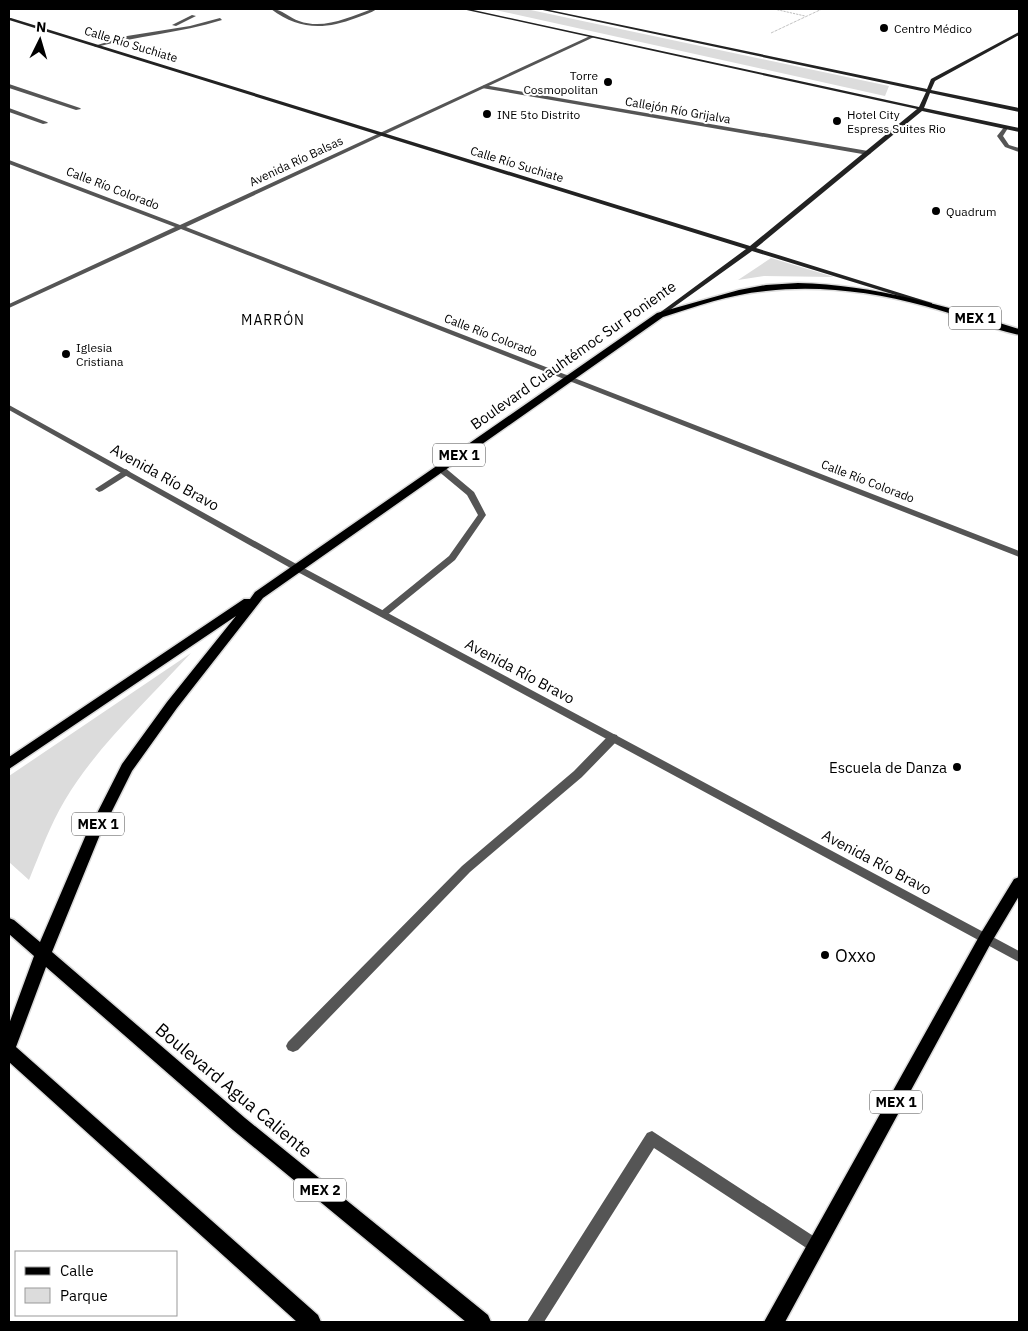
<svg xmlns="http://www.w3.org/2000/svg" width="1028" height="1331" viewBox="0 0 1028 1331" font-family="'IBM Plex Sans',sans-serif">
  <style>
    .green { fill: #dcdcdc }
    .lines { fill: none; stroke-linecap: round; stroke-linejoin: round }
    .primary-casing { stroke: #dbdbdb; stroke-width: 3 }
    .path { stroke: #777; stroke-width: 1; stroke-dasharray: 0.5 1; stroke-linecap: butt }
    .lane { fill: #555; fill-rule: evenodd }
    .street { fill: #555; fill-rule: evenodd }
    .secondary { fill: #222; fill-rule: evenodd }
    .primary { fill: #000; fill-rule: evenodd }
    .poi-dot { fill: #000; stroke: #fff; stroke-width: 2 }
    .labels { text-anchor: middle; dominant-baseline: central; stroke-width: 4; stroke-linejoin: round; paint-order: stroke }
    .far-poi-label { font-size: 12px; fill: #000; stroke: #fff; text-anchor: start }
    .far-street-label { font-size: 12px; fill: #000; stroke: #fff }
    .shield { fill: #fff; stroke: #4c4c4c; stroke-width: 1 }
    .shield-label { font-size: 14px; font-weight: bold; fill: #000 }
    .far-neighbourhood-label { font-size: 14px; letter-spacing: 1px; fill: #000; stroke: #fff }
    .street-label { font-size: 15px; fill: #000; stroke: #fff }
    .poi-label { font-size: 15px; fill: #000; stroke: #fff; text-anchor: end }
    .near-poi-label { font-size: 18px; fill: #000; stroke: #fff; text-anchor: start }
    .near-street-label { font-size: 18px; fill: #000; stroke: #fff }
  </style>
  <rect width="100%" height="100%" fill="#fff"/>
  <path class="green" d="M491 9H526L889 86 885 96Z
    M771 258 834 277 764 276 738 280Z
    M191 653C149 699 97 746 65 800 50 825 40 853 29 880L9 862V776Z"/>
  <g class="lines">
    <g class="primary-casing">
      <path id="primary" d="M798 283C875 285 946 306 1019 329V335C987 328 956 314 925 306 873 292 819 285 766 291 731 294 697 306 663 317L263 598 177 708 132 771 99 837 52 952 245 1118 488 1315 491 1322H466L233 1130 46 967 16 1047 318 1315 321 1322H297L9 1062V1024L34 956 9 934V918L14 920 40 942 85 837 122 764 167 702 236 616 9 769V757L244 599H250L255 592 657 313 739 290 766 285Z
        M1019 877V896L991 943 785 1322H764L981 933 1014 879Z"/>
    </g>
    <path class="path" d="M774 9 805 16
      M771 33 822 9"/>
    <path class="lane" d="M271 9C280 8 290 18 299 21 324 30 349 17 372 9H377C371 13 363 15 356 18 324 30 299 30 271 9Z
      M192 15 196 16 176 26 172 25Z
      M220 18 222 20C180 33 137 36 96 47L94 46 127 36 190 26Z
      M484 85 868 151 871 153 868 155 482 88Z
      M9 108 47 122 48 123 43 124 9 112Z
      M1005 126 1008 128 1003 136 1009 145 1019 148V152L1005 147 997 136Z
      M437 466H443L474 492 486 515 455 560 386 616H380L378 614 380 612 449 556 478 515 467 495 437 470Z
      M126 469 130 472 129 474 102 491 99 492 95 489Z
      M613 734 617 735 618 738 617 741 582 777 470 872 298 1050 293 1052 288 1050 286 1046 288 1042 462 866 574 771 609 735Z
      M652 1131 821 1241 823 1246 821 1251 816 1253 811 1251 654 1148 544 1322H527L647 1133Z"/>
    <path class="street" d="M590 36 594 37 186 227 1019 551V557L181 229 9 308V304L175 227 9 164V160L180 225Z
      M9 84 80 108 81 109 76 110 9 88Z
      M9 405 300 566 1019 951V962L294 570 9 410Z"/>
    <path class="secondary" d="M462 9H469L919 107 926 92 538 9H545L927 89 931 79 1019 32V35L935 81 931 90 1019 108V112L930 93 924 108 1019 128V132L922 111 756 248 932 303V305H928L752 251 660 317 657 315 658 314 746 249 9 20V18H11L750 246 917 109Z"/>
    <use href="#primary" class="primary"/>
  </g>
  <g class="poi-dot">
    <circle cx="884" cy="28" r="5"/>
    <circle cx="608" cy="82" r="5"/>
    <circle cx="487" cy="114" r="5"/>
    <circle cx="837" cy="121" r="5"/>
    <circle cx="936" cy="211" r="5"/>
    <circle cx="66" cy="354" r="5"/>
    <circle cx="957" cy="767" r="5"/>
    <circle cx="825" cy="955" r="5"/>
  </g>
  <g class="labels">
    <g class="far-poi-label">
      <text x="894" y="28">Centro Médico</text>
      <text x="598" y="75" text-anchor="end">Torre<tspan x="598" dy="14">Cosmopolitan</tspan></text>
      <text x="497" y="114">INE 5to Distrito</text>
      <text x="847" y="114">Hotel City<tspan x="847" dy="14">Espress Suites Rio</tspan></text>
      <text x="946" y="211">Quadrum</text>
      <text x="76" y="347">Iglesia<tspan x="76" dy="14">Cristiana</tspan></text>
    </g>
    <g class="far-street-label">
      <text transform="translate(131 44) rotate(17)">Calle Río Suchiate</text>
      <text transform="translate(678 110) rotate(10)">Callejón Río Grijalva</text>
      <text transform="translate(296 161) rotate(-25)">Avenida Río Balsas</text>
      <text transform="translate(517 164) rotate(17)">Calle Río Suchiate</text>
      <text transform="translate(113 188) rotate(21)">Calle Río Colorado</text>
      <text transform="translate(491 335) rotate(21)">Calle Río Colorado</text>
      <text transform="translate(868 481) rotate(21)">Calle Río Colorado</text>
    </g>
    <g class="shield">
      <rect x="949" y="306.5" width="52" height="23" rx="4"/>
      <rect x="433" y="443.5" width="52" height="23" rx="4"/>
      <rect x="72" y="812.5" width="52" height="23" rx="4"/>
      <rect x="870" y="1090.5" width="52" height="23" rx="4"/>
      <rect x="294" y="1178.5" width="52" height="23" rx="4"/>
    </g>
    <g class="shield-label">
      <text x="975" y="318">MEX 1</text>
      <text x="459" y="455">MEX 1</text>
      <text x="98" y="824">MEX 1</text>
      <text x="896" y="1102">MEX 1</text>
      <text x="320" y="1190">MEX 2</text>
    </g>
    <g class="far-neighbourhood-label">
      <text x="273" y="320">MARRÓN</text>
    </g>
    <g class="street-label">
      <text transform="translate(573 355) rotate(-35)">Boulevard Cuauhtémoc Sur Poniente</text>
      <text transform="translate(165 477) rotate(29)">Avenida Río Bravo</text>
      <text transform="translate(520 671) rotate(28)">Avenida Río Bravo</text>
      <text transform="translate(877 862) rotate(28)">Avenida Río Bravo</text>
    </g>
    <g class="poi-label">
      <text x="947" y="767">Escuela de Danza</text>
    </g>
    <g class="near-poi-label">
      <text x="835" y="955">Oxxo</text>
    </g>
    <g class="near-street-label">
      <text transform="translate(234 1090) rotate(40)">Boulevard Agua Caliente</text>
    </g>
  </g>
  <rect width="1028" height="1331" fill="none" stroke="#000000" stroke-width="20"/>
  <rect x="15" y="1251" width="162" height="65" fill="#ffffff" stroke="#999999"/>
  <rect x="25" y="1267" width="25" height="8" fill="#000000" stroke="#999999"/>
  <text x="60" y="1276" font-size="15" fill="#000000">Calle</text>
  <rect x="25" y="1288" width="25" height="15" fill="#dcdcdc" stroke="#999999"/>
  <text x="60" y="1301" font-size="15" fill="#000000">Parque</text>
  <g transform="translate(40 40) rotate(5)" stroke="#ffffff" stroke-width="4" paint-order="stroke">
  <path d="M0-4L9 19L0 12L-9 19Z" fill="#000000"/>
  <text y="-8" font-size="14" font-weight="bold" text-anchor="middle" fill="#000000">N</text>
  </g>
</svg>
